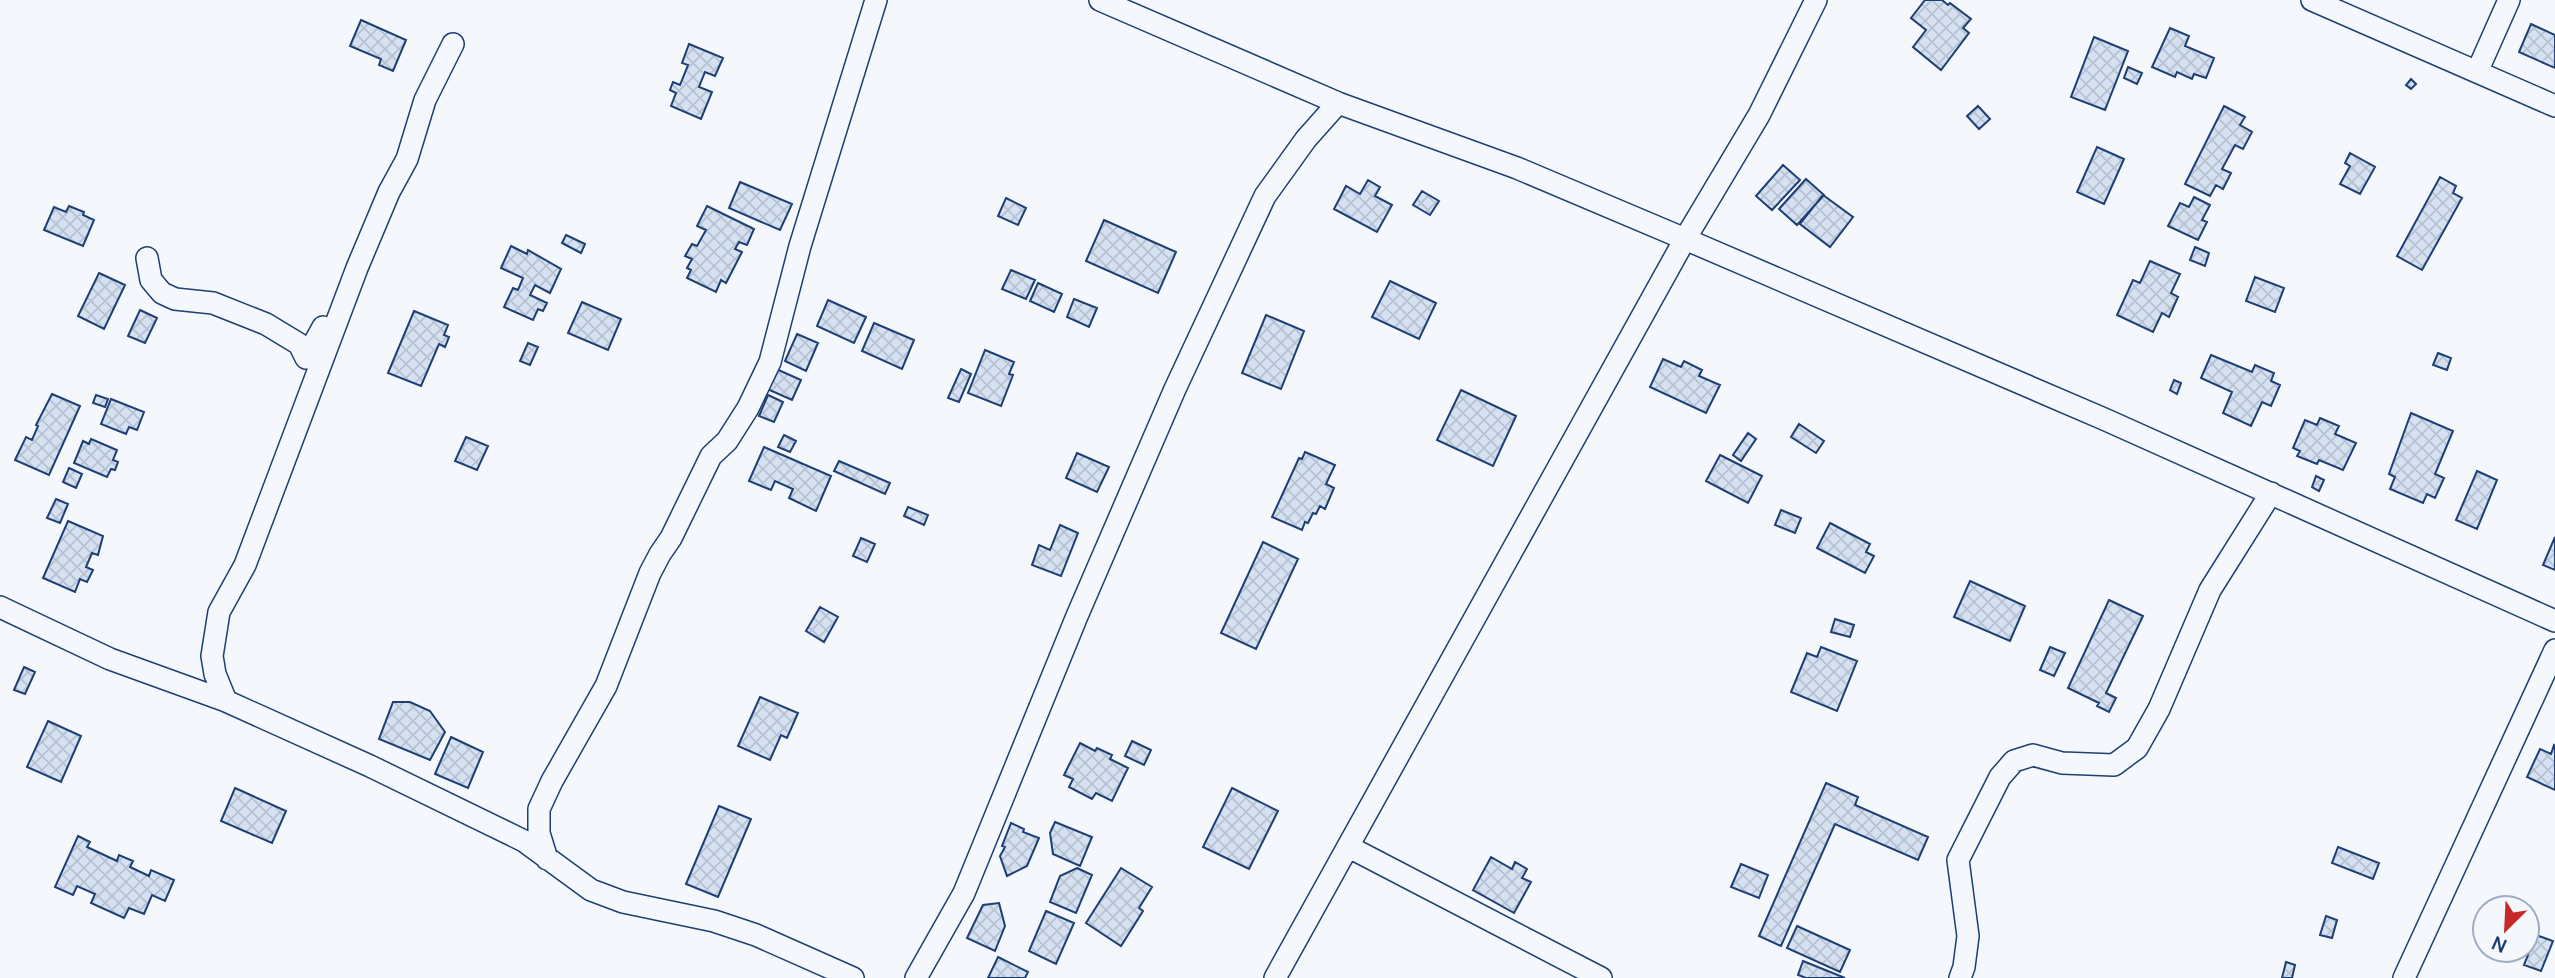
<svg xmlns="http://www.w3.org/2000/svg" width="2555" height="978" viewBox="0 0 2555 978" font-family="Manrope,sans-serif">
  <style>
    .building { fill: url(#building-cross-hatch); stroke: #1d3f73; stroke-width: 2 }
    .lines { fill: none; stroke-linecap: round; stroke-linejoin: round }
    .minor-casing { stroke: #1d3f73; stroke-width: 24 }
    .minor { stroke: #f4f7fb; stroke-width: 21 }
  </style>
  <defs>
    <pattern id="building-cross-hatch" width="8" height="8" patternUnits="userSpaceOnUse" patternTransform="scale(1.75)"><rect width="8" height="8" fill="#d5e0f0"/><path d="M0 0l8 8M0 8l8-8" fill="none" stroke="#b6c1d1"/></pattern>
  </defs>
  <rect width="100%" height="100%" fill="#f4f7fb"/>
  <path class="building" d="M1925 0H1942L1948 5 1950 3 1971 19 1963 28 1969 33 1941 70 1913 47 1926 30 1911 18Z
    M361 20 406 40 393 71 379 65 381 59 350 46Z
    M2531 24 2555 35V68L2519 52Z
    M2170 28 2189 36 2185 46 2214 58 2206 78 2194 74 2192 79 2177 72 2175 77 2152 67Z
    M2094 37 2128 51 2105 110 2071 97Z
    M689 44 723 58 715 76 705 72 699 87 712 92 701 119 671 106 676 93 670 90 673 82 680 85 688 65 682 63Z
    M2128 67 2142 73 2137 84 2124 78Z
    M2411 79 2416 84 2411 89 2406 85Z
    M1978 106 1990 119 1979 129 1967 116Z
    M2224 106 2245 117 2240 125 2252 132 2243 149 2235 145 2222 169 2231 173 2223 189 2216 185 2210 196 2185 184Z
    M2097 147 2124 159 2104 204 2077 192Z
    M2350 153 2375 167 2360 194 2340 184 2350 166 2345 163Z
    M1783 165 1800 180 1772 210 1756 196Z
    M2440 177 2456 186 2453 193 2462 198 2422 270 2397 256Z
    M1806 179 1824 195 1797 225 1779 209Z
    M1368 180 1380 187 1375 196 1392 205 1377 232 1334 209 1346 186 1360 194Z
    M740 182 792 204 780 230 729 208Z
    M1422 191 1439 201 1430 215 1413 205Z
    M1823 195 1853 217 1830 247 1800 224Z
    M2194 197 2210 205 2202 220 2207 222 2198 240 2168 226 2180 203 2189 207Z
    M1006 198 1026 208 1018 225 998 216Z
    M69 206 84 212 83 215 94 220 83 246 44 230 54 207 66 212Z
    M707 206 754 229 747 245 739 242 735 249 742 252 726 283 721 280 716 292 687 278 691 270 687 268 692 259 685 256 692 244 697 246 706 230 697 226Z
    M1104 220 1176 252 1158 293 1086 261Z
    M566 235 585 244 581 253 562 243Z
    M511 246 527 254 528 250 561 269 550 293 535 285 530 295 547 303 543 311 538 309 533 320 504 307 513 288 518 290 523 278 501 268Z
    M2195 247 2209 253 2205 266 2190 260Z
    M2150 261 2180 274 2171 293 2178 297 2169 317 2162 313 2153 332 2117 315 2133 280 2140 283Z
    M1011 270 1035 280 1026 299 1002 289Z
    M99 273 125 285 104 329 78 316Z
    M2255 277 2284 288 2275 312 2246 301Z
    M1390 281 1436 303 1419 339 1372 317Z
    M1038 283 1062 294 1054 312 1030 301Z
    M1074 299 1097 308 1089 327 1067 317Z
    M828 300 866 317 854 343 817 326Z
    M582 302 621 319 608 350 568 333Z
    M140 310 157 318 145 343 128 336Z
    M414 311 448 325 444 335 449 337 445 347 439 344 421 386 388 373Z
    M1266 315 1304 331 1281 389 1242 373Z
    M874 323 914 340 902 369 862 351Z
    M797 334 818 343 806 371 785 361Z
    M528 343 538 347 530 365 520 361Z
    M985 350 1014 362 1009 374 1013 375 1001 406 968 393Z
    M2438 353 2451 358 2447 370 2433 365Z
    M2211 355 2252 372 2255 365 2274 373 2271 381 2280 385 2271 406 2262 402 2251 426 2223 413 2232 392 2201 378Z
    M1663 359 1681 367 1684 361 1702 370 1699 376 1720 385 1706 413 1650 387Z
    M774 368 801 380 792 400 765 388Z
    M961 369 971 374 959 402 948 398Z
    M2174 380 2181 383 2177 394 2170 390Z
    M1461 390 1516 416 1493 466 1437 440Z
    M52 394 80 406 49 475 15 460 26 437 32 440 38 426 36 425Z
    M96 395 108 399 105 407 93 403Z
    M768 395 783 402 774 422 759 416Z
    M111 399 144 412 137 430 129 427 126 434 101 424Z
    M2411 413 2453 431 2435 474 2444 478 2435 498 2427 494 2423 503 2390 489 2395 477 2389 474Z
    M2320 418 2339 426 2335 434 2356 443 2343 470 2319 460 2317 464 2297 456 2300 451 2293 448 2305 420 2317 425Z
    M1799 424 1824 441 1816 453 1791 437Z
    M1748 433 1756 439 1741 461 1733 455Z
    M784 435 796 441 790 452 778 447Z
    M466 437 488 446 477 470 455 461Z
    M91 439 117 450 113 460 118 462 115 470 111 469 107 477 74 463 83 441 89 444Z
    M764 447 831 476 816 511 789 498 793 489 775 481 771 490 749 481Z
    M1305 452 1335 465 1326 484 1334 488 1325 509 1320 506 1316 514 1313 513 1308 523 1305 522 1302 530 1272 517 1299 458 1302 459Z
    M1077 453 1109 467 1097 492 1066 478Z
    M1720 455 1762 476 1748 503 1706 481Z
    M839 461 890 483 885 494 834 471Z
    M69 468 82 474 76 488 63 482Z
    M2477 471 2497 480 2477 529 2456 520Z
    M2316 476 2324 480 2319 491 2312 487Z
    M56 499 68 504 60 523 47 518Z
    M908 507 928 515 924 525 904 516Z
    M1781 510 1801 518 1795 533 1775 525Z
    M68 521 103 536 98 555 92 553 86 567 93 570 87 582 80 579 75 592 43 578Z
    M1830 523 1870 544 1866 552 1874 556 1865 573 1817 548Z
    M1060 525 1078 533 1061 576 1032 565 1039 545 1050 550Z
    M2555 537V570L2543 565Z
    M861 538 875 544 867 562 853 556Z
    M1263 542 1298 559 1256 649 1221 633Z
    M1970 581 2025 606 2010 641 1954 617Z
    M2109 600 2143 616 2106 693 2116 698 2109 712 2097 706 2099 703 2068 688Z
    M820 607 838 617 824 642 806 631Z
    M1835 619 1854 625 1850 637 1831 632Z
    M1821 647 1857 661 1837 711 1791 692 1807 653 1817 657Z
    M2050 647 2065 653 2054 676 2040 670Z
    M24 667 35 672 25 694 14 690Z
    M760 697 798 713 787 738 781 735 770 760 738 746Z
    M393 702H410L430 711 445 732 430 760 379 739Z
    M48 721 81 736 61 782 27 767Z
    M451 737 483 752 468 788 435 774Z
    M1132 741 1151 750 1144 765 1125 756Z
    M1080 743 1095 751 1097 748 1112 755 1110 759 1128 768 1112 801 1096 793 1092 799 1069 787 1073 779 1064 775Z
    M2554 745 2555 746V790L2527 777 2540 749 2551 754Z
    M1826 783 1858 797 1855 805 1928 837 1918 860 1835 824 1781 946 1759 936Z
    M235 788 286 811 272 843 221 821Z
    M1232 788 1278 811 1249 869 1203 847Z
    M719 806 751 819 718 897 686 884Z
    M1055 822 1092 837 1080 866 1053 854 1050 833Z
    M1011 823 1024 829 1023 832 1039 838 1027 866 1007 876 1000 856 1005 847 1002 846Z
    M78 836 90 842 87 847 117 861 119 855 133 861 130 867 149 876 151 870 174 880 165 901 152 895 144 914 129 908 124 918 91 903 95 894 77 886 73 895 55 887Z
    M2338 847 2379 863 2373 879 2332 863Z
    M1491 857 1512 869 1515 862 1527 869 1522 878 1531 882 1514 913 1473 890Z
    M1741 864 1768 875 1759 898 1731 887Z
    M1077 868 1092 875 1076 913 1050 902 1060 876Z
    M1121 868 1152 887 1139 908 1143 911 1121 946 1086 923Z
    M999 903 1005 926 995 951 967 938 983 905Z
    M1046 911 1074 923 1056 964 1029 951Z
    M2326 916 2337 920 2332 938 2320 935Z
    M1797 926 1850 950 1840 972 1787 948Z
    M2536 935 2553 941 2541 971 2524 965Z
    M998 957 1028 972 1025 978H988Z
    M1803 961 1845 978H1806L1798 975Z
    M2286 962 2295 965 2292 978H2282Z"/>
  <g class="lines">
    <g class="minor-casing">
      <path id="minor" d="M1100 0 1338 103 1517 168 1685 239 2104 419 2555 621
        M2312 0 2555 106
        M2477 72 2509 0
        M147 258 151 280 162 293 175 299 213 303 266 324 299 344 306 358 323 327
        M0 607 110 659 226 701 370 766 524 841 591 890 623 902 714 921 756 935 853 978
        M226 701 215 674 212 656 219 612 245 565 357 268 389 192 407 159 425 100 453 44
        M1349 847 1601 978
        M547 859 539 833V809L552 781 606 686 650 573 660 554 671 538 711 456 727 441 748 408 770 362 800 246 876 0
        M916 978 964 893 1077 616 1175 389 1265 196 1306 139 1338 103
        M1275 978 1685 239 1759 115 1816 0
        M1960 978 1964 967 1968 936 1958 860 2000 777 2014 761 2033 755 2062 763 2114 765 2137 748 2159 709 2210 590 2271 493
        M2404 978 2555 650"/>
    </g>
    <use href="#minor" class="minor"/>
  </g>
  <g transform="translate(2506 929) rotate(204)"><circle r="33" fill="#f4f7fb" stroke="#9eadc5" stroke-width="2"/>
  <path d="M0-5L12 26L0 18L-12 26Z" fill="#c62828"/>
  <text y="-10" font-size="19" font-weight="bold" text-anchor="middle" fill="#1d3f73">N</text>
  </g>
</svg>
